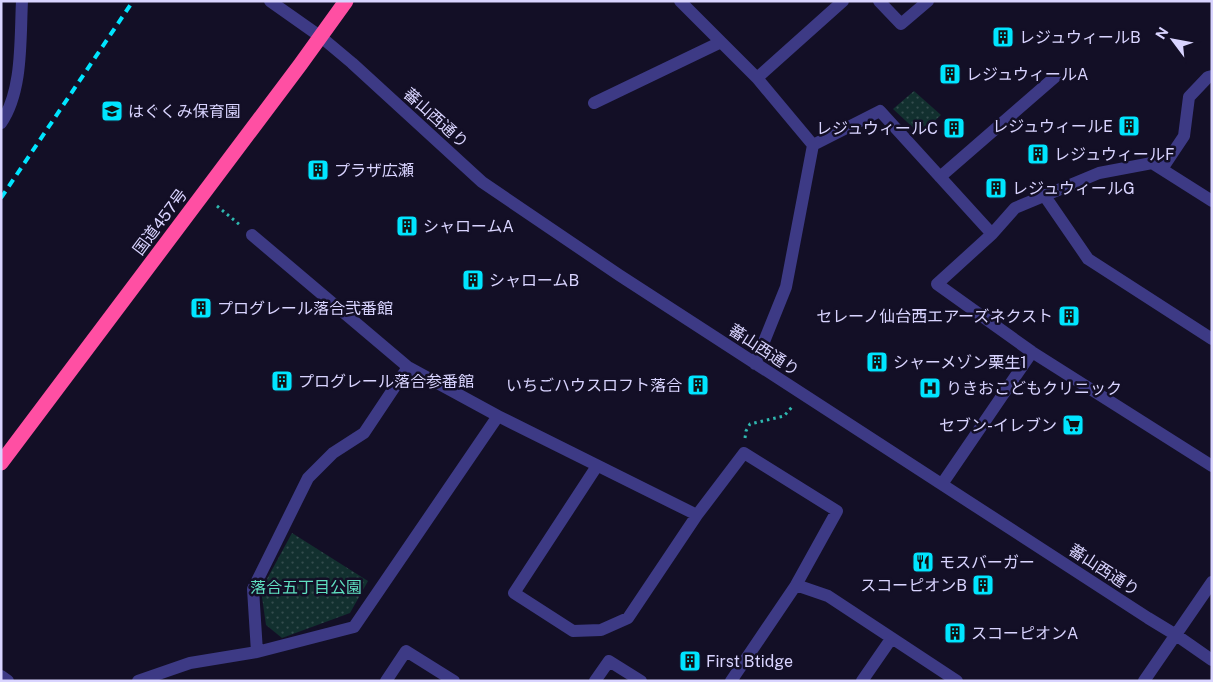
<svg xmlns="http://www.w3.org/2000/svg" width="1213" height="682" viewBox="0 0 1213 682" font-family="'Public Sans','Noto Sans JP',sans-serif">
  <style>
    .park { fill: url(#park-dots) }
    .lines { fill: none; stroke-linecap: round; stroke-linejoin: round }
    .path { stroke: #2fb8b0; stroke-width: 3; stroke-dasharray: 2.5 4; stroke-linecap: butt }
    .minor { stroke: #3d3a85; stroke-width: 12 }
    .highway { stroke: #ff4fa3; stroke-width: 15 }
    .rail { stroke: #00e5ff; stroke-width: 4; stroke-dasharray: 8 6; stroke-linecap: butt }
    .labels { text-anchor: middle; dominant-baseline: central; stroke-width: 5; stroke-linejoin: round; paint-order: stroke }
    .poi-label { font-size: 16px; fill: #d9d4ff; stroke: #130f26; text-anchor: start }
    .street-label { font-size: 16px; fill: #d9d4ff; stroke: #130f26 }
    .park-label { font-size: 16px; fill: #5fe0c0; stroke: #130f26 }
  </style>
  <defs>
    <pattern id="park-dots" width="8" height="8" patternUnits="userSpaceOnUse" patternTransform="scale(1.25)"><rect width="8" height="8" fill="#12302f"/><path d="M2 2h.1M6 6h.1" fill="none" stroke="#344d4e" stroke-width="1.8" stroke-linecap="round"/></pattern>
  </defs>
  <rect width="100%" height="100%" fill="#130f26"/>
  <path class="park" d="M914 91 941 115 920 134 893 109Z
    M292 533 368 581 350 613 282 638 266 625 261 590Z"/>
  <g class="lines">
    <path class="path" d="M217 206 240 225
      M745 438 746 431 750 424 784 416 792 407"/>
    <path class="minor" d="M270 1 321 37 352 63 482 182 619 275 1148 618 1176 635 1212 660
      M680 1 757 78 813 145 786 287 755 364
      M879 1 901 24 928 1
      M757 78 843 1
      M594 103 721 42
      M1 123C23 91 20 40 22 1
      M813 145 880 111 992 234
      M1162 169 1184 136 1189 97 1208 77 1212 76
      M940 177 1055 77
      M1044 195 1088 259 1212 339
      M1212 201 1152 163 1099 173 1015 208 992 234 937 284 1032 352 1212 466
      M252 235 408 367 498 416 697 515 744 453 837 511 796 585
      M597 466 514 593 573 631 601 630 628 618 697 515
      M942 484 1032 352
      M257 652 253 589 308 478 333 453 364 433 408 367
      M1 676 8 681
      M138 681 190 663 257 652 354 627 498 416
      M386 681 406 651 454 681
      M595 681 609 661 641 681
      M731 681 796 585 828 596 957 681
      M862 681 891 639
      M1144 681 1212 582"/>
    <path class="highway" d="M1 463 300 65 346 1"/>
    <path class="rail" d="M1 198 133 1"/>
  </g>
  <defs>
    <g id="building-square" transform="scale(1.125)"><rect x="-9" y="-9" width="18" height="18" rx="4" fill="#00e5ff" stroke="#130f26"/><path d="M-4-6H4V6H1V3H-1V6H-4ZM-2.5-4.3h1.7v1.8h-1.7ZM.8-4.3h1.7v1.8H.8ZM-2.5-1h1.7V.8h-1.7ZM.8-1h1.7V.8H.8Z" fill="#111"/></g>
    <g id="school-square" transform="scale(1.125)"><rect x="-9" y="-9" width="18" height="18" rx="4" fill="#00e5ff" stroke="#130f26"/><path d="M0-5L7-2L0 1L-7-2ZM-4 1L0 2.5L4 1V4Q0 6-4 4Z" fill="#111"/></g>
    <g id="hospital-square" transform="scale(1.125)"><rect x="-9" y="-9" width="18" height="18" rx="4" fill="#00e5ff" stroke="#130f26"/><path d="M-5-5h3v3.5h4V-5h3V5h-3V1.5h-4V5h-3Z" fill="#111"/></g>
    <g id="supermarket-square" transform="scale(1.125)"><rect x="-9" y="-9" width="18" height="18" rx="4" fill="#00e5ff" stroke="#130f26"/><path d="M-6-5.5h2.5l.6 2H6L4.5 2H-2.5L-4.4-4H-6ZM-1.5 3.2a1.3 1.3 0 1 0 .1 0ZM3 3.2a1.3 1.3 0 1 0 .1 0Z" fill="#111"/></g>
    <g id="restaurant-square" transform="scale(1.125)"><rect x="-9" y="-9" width="18" height="18" rx="4" fill="#00e5ff" stroke="#130f26"/><path d="M-5-6h1v4h1v-4h1v4h1v-4h1v5L-1.5 .5V6h-2V.5L-5-1ZM5-6V6H3V1.5H1.5Q1.5-4 5-6Z" fill="#111"/></g>
  </defs>
  <g fill-rule="evenodd">
    <use href="#building-square" x="1003" y="37"/>
    <use href="#building-square" x="950" y="74"/>
    <use href="#school-square" x="112" y="111"/>
    <use href="#building-square" x="1129" y="126"/>
    <use href="#building-square" x="954" y="128"/>
    <use href="#building-square" x="1038" y="154"/>
    <use href="#building-square" x="318" y="170"/>
    <use href="#building-square" x="996" y="188"/>
    <use href="#building-square" x="407" y="226"/>
    <use href="#building-square" x="473" y="280"/>
    <use href="#building-square" x="201" y="308"/>
    <use href="#building-square" x="1069" y="316"/>
    <use href="#building-square" x="877" y="362"/>
    <use href="#building-square" x="282" y="381"/>
    <use href="#building-square" x="698" y="385"/>
    <use href="#hospital-square" x="930" y="388"/>
    <use href="#supermarket-square" x="1073" y="425"/>
    <use href="#restaurant-square" x="923" y="562"/>
    <use href="#building-square" x="983" y="585"/>
    <use href="#building-square" x="955" y="633"/>
    <use href="#building-square" x="690" y="661"/>
  </g>
  <g class="labels">
    <g class="poi-label">
      <text x="1019" y="37">レジュウィールB</text>
      <text x="966" y="74">レジュウィールA</text>
      <text x="128" y="111">はぐくみ保育園</text>
      <text x="1113" y="126" text-anchor="end">レジュウィールE</text>
      <text x="938" y="128" text-anchor="end">レジュウィールC</text>
      <text x="1054" y="154">レジュウィールF</text>
      <text x="334" y="170">プラザ広瀬</text>
      <text x="1012" y="188">レジュウィールG</text>
      <text x="423" y="226">シャロームA</text>
      <text x="489" y="280">シャロームB</text>
      <text x="217" y="308">プログレール落合弐番館</text>
      <text x="1053" y="316" text-anchor="end">セレーノ仙台西エアーズネクスト</text>
      <text x="893" y="362">シャーメゾン栗生1</text>
      <text x="298" y="381">プログレール落合参番館</text>
      <text x="682" y="385" text-anchor="end">いちごハウスロフト落合</text>
      <text x="946" y="388">りきおこどもクリニック</text>
      <text x="1057" y="425" text-anchor="end">セブン-イレブン</text>
      <text x="939" y="562">モスバーガー</text>
      <text x="967" y="585" text-anchor="end">スコーピオンB</text>
      <text x="971" y="633">スコーピオンA</text>
      <text x="706" y="661">First Btidge</text>
    </g>
    <g class="street-label">
      <text transform="translate(436 118) rotate(42)">蕃山西通り</text>
      <text transform="translate(160 222) rotate(-53)">国道457号</text>
      <text transform="translate(764 350) rotate(33)">蕃山西通り</text>
      <text transform="translate(1104 570) rotate(33)">蕃山西通り</text>
    </g>
    <g class="park-label">
      <text x="306" y="587">落合五丁目公園</text>
    </g>
  </g>
  <rect width="1213" height="682" fill="none" stroke="#d9d4ff" stroke-width="5"/>
  <g transform="translate(1173 40) rotate(302)" stroke="#130f26" stroke-width="4" paint-order="stroke">
  <path d="M0-4L9 19L0 12L-9 19Z" fill="#d9d4ff"/>
  <text y="-8" font-size="14" font-weight="bold" text-anchor="middle" fill="#d9d4ff">N</text>
  </g>
</svg>
